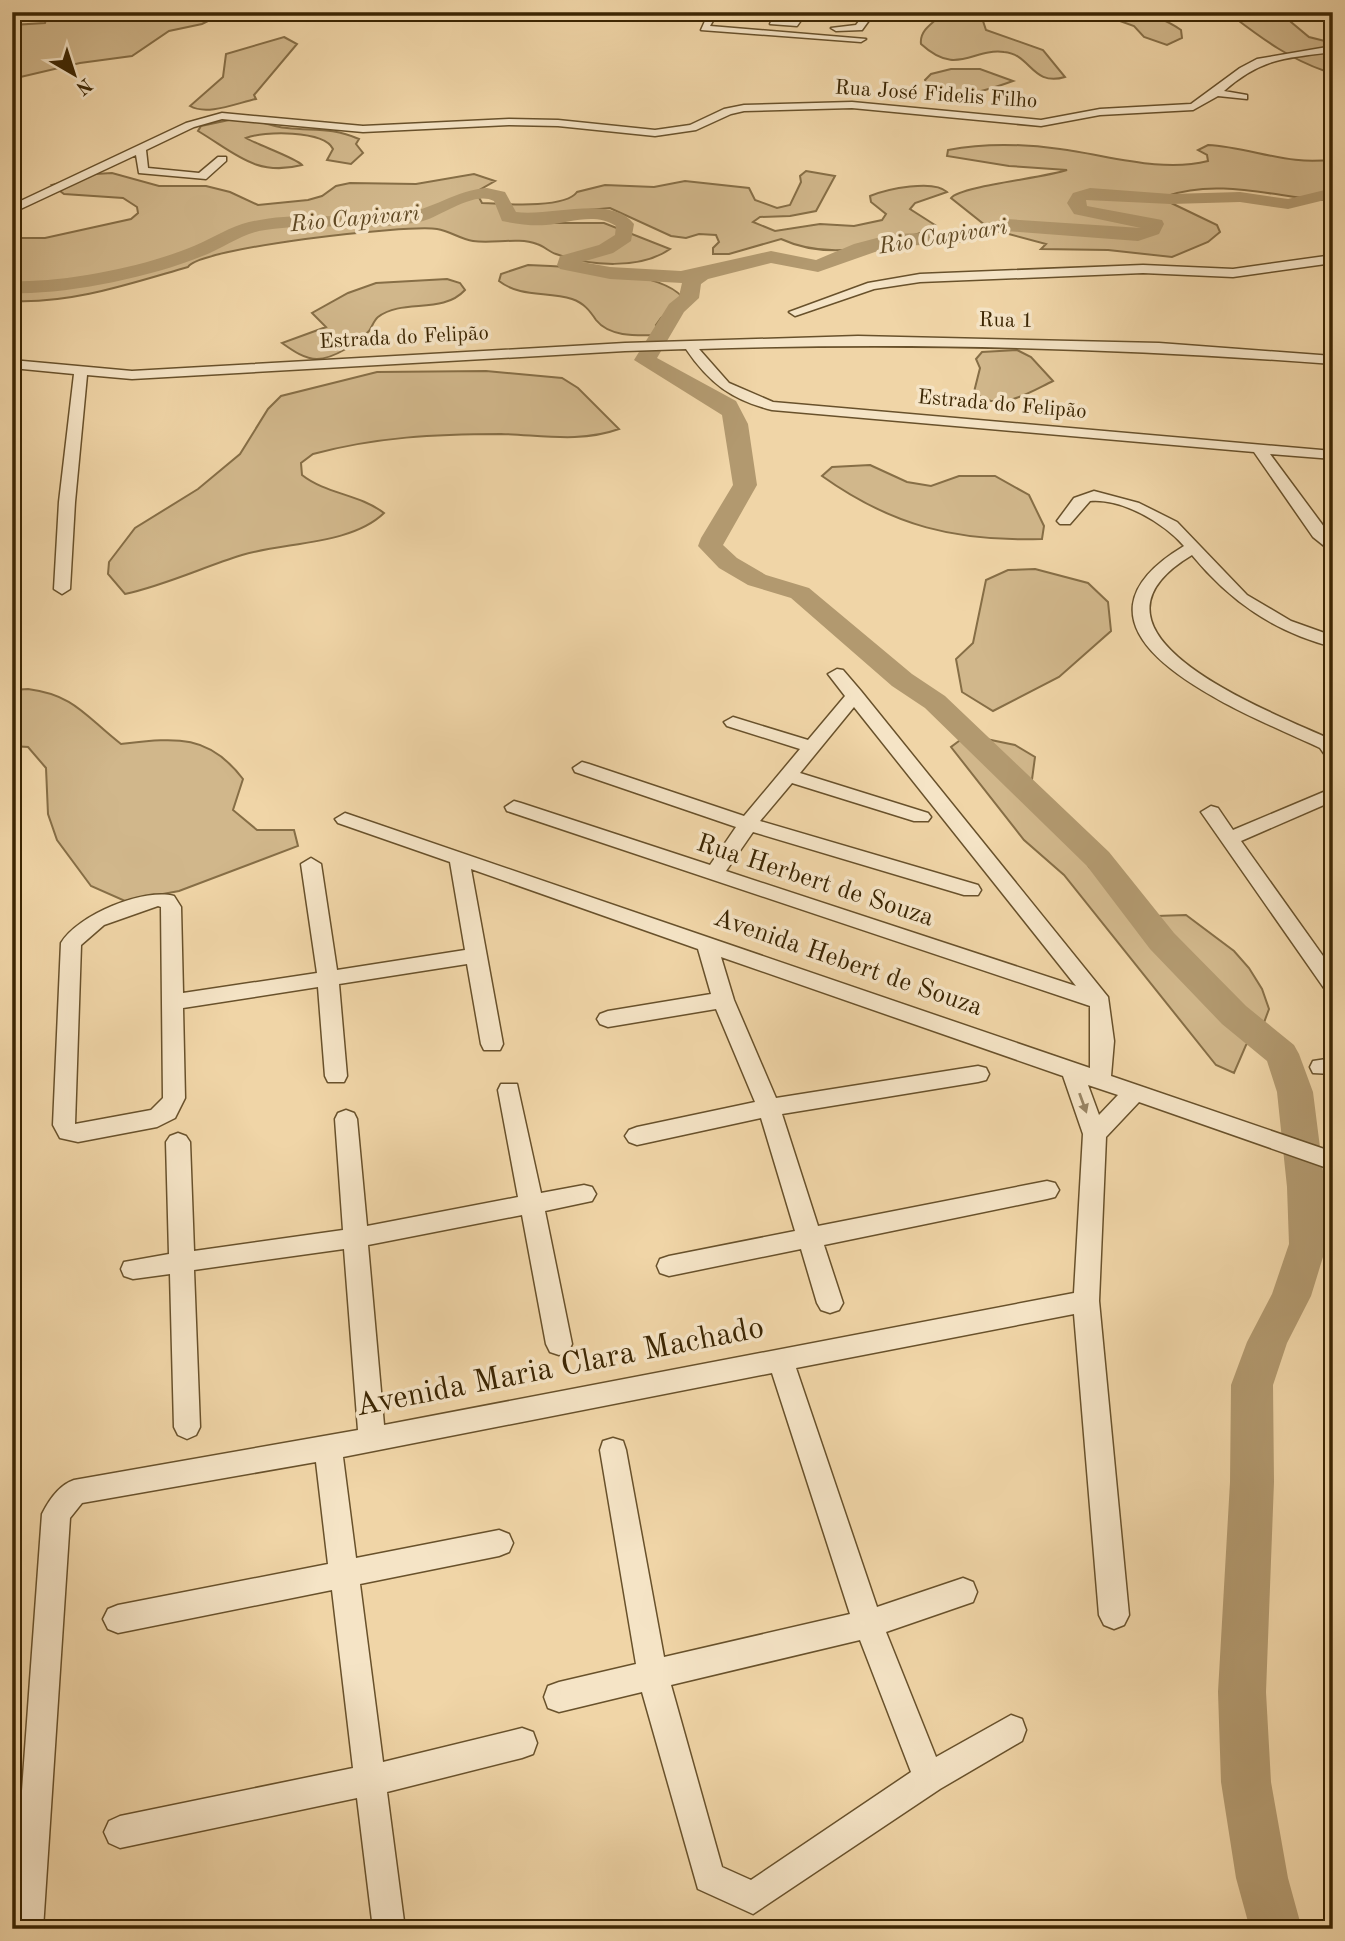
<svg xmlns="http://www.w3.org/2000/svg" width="1345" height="1941" viewBox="0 0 1345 1941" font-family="'Old Standard TT',serif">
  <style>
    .green { fill: #d1b78b; stroke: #866e46; stroke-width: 2 }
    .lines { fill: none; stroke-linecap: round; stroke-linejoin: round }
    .river { fill: #b2996f; fill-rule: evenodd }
    .minor-casing { stroke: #68512b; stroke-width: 3 }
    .minor { fill: #f5e4c6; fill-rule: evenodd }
    .oneway { fill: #988464 }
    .labels { text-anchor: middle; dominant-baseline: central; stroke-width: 7; stroke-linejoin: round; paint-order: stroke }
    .far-street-label { font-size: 21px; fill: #3b2502; stroke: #f5e4c6 }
    .far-water-label { font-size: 23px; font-style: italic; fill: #5f4823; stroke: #f5e4c6 }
    .street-label { font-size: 26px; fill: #3b2502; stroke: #f5e4c6 }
    .near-street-label { font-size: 32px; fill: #3b2502; stroke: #f5e4c6 }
  </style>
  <rect width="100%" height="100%" fill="#f0d5a7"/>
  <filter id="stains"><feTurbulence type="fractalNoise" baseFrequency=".00286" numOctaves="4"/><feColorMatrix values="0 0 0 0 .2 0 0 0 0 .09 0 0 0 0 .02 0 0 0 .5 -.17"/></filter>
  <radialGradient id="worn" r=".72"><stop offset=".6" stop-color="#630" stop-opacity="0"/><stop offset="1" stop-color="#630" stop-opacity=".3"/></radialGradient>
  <path class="green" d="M12 12H226L202 24 169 31 132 56 80 63 12 79V25L45 23 46 19 33 13Z
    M945 12H984L982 18 986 30 1043 50 1065 77C1032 87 1031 54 1004 52 972 48 957 77 921 44 919 29 936 21 945 12Z
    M1045 12C1090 12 1144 3 1181 30L1182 38 1167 45 1144 37 1134 26 1120 21 1060 19Z
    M1255 12H1279L1309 37 1333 43V66L1325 71C1290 59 1264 40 1235 18Z
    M284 37 297 44 254 95 256 99C237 103 207 116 190 106L223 77 226 54Z
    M951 69H980L1013 81C992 88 937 110 925 80L931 74Z
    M243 117C258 120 272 127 287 128 315 131 331 127 359 139L356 144 363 153 351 164 327 160 333 149C324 130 263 131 246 138 258 145 296 158 302 165 256 177 235 153 198 131L201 126Z
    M1208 145C1250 147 1292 167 1333 159V199L1318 200C1269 195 1215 179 1167 196V201L1217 225 1220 232 1208 242 1172 257 1108 250 1041 249 1046 244 990 229 951 198C960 186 1044 178 1067 170L1009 166 947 156 948 150C984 143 1024 144 1060 149 1107 155 1161 173 1208 161L1207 155 1198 150Z
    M806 171 835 176 816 211 790 216 760 217 753 222 775 231 820 224 854 226 882 220 886 214 871 202 870 196C887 189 934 179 947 192L915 203 910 209 935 225 929 230C881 247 829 261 781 239L729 254H713V248L719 242 716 235 699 234 686 238 671 236 610 208 545 214 537 219 548 223H604L670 249C640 270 589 266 556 254 549 252 544 246 537 244 518 237 493 244 473 241 460 239 450 231 437 229 408 224 198 248 188 267 132 283 72 304 12 301V238H45L131 219 138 213 137 207 123 198 64 194 52 185 95 174 112 173 159 186H206L230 192 258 205 308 200 322 196 336 186 350 183 416 184 474 174 495 181 476 192 482 203C503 204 565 209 577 192L605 185 654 187 685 181 749 188 755 200 777 208 790 205 801 182 800 176Z
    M528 265C561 266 662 271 682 297V305L661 318 656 325 663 335C643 335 611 339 596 320 590 311 584 303 572 299 547 291 521 298 499 281L501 274Z
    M447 279 460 283 465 290C442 315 403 298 378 317 374 320 372 327 369 331 358 343 333 359 317 359 304 359 292 350 282 343L326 327 312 313 348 293 376 283Z
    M1017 350 1031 357 1053 381C1028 393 997 414 974 392L980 368 976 359 982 352Z
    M486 371 562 378 578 388 619 429C580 443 541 435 501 434 436 434 376 437 313 454L301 463 302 475C326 494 359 494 384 513 351 545 285 542 242 555 203 567 166 585 125 594L108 574 109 562 135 528 198 489 240 454 268 409 281 396 377 372Z
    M870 465 907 482 931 486 959 476H995L1029 495 1044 526 1042 539C957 542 892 526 822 476L832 467Z
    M1035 569 1088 583 1108 602 1111 631 1059 677 993 711 962 692 956 659 973 643 986 580 1008 570Z
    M28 689C75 695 86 717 121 744 175 738 208 733 243 779L233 810 257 830H294L298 846 179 891 125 901 91 886 57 840 48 814 46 768 28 747 12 746V690Z
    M967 735 1015 745 1035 757 1031 787 1054 816 1072 831 1089 867 1108 884 1156 916 1186 915 1234 951 1249 968 1262 989 1269 1009 1262 1028 1246 1045 1234 1073 1216 1065 1064 875 1024 840 951 747Z"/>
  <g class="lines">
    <path class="river" d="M487 188 505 192 516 212C550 217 611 194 634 224L631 241 613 253 582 262 610 267 681 271 771 251 816 260 854 244 892 234 955 232 1006 219 1141 228 1074 214 1067 203 1073 193 1090 188 1171 194 1240 192 1288 199 1333 188V198L1288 209 1240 202 1171 204 1086 200 1087 206 1162 220 1164 224 1159 234 1138 241 1006 231 955 244 892 246 818 272 771 263 708 279 701 284 699 298 684 312 657 358 736 401 748 424 757 485 723 545 737 558 766 575 809 588 912 674 945 696 1109 852 1174 933 1246 1006 1294 1045 1299 1054 1313 1092 1325 1187 1327 1244 1311 1296 1287 1343 1273 1385 1274 1482 1266 1692 1271 1782 1288 1878 1302 1929H1250L1236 1878 1221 1782 1218 1692 1230 1482 1231 1385 1247 1342 1272 1294 1289 1244 1287 1187 1277 1092 1267 1061 1222 1024 1150 949 1087 866 925 708 892 686 791 598 748 585 719 568 698 546 701 538 733 485 722 415 634 360 669 304 679 296 682 283 610 279 560 269 557 265 560 256 599 245 615 235 616 226C595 212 569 223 546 225 532 226 517 224 502 221L494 201C473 190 440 218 419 222 366 232 312 221 259 231 238 236 220 250 200 257 150 277 66 295 12 293V281C63 283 142 267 189 248 207 241 224 230 242 224 294 209 348 221 401 214 432 210 456 190 487 188Z"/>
    <g class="minor-casing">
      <path id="minor" d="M709 12H718L710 26 866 39 861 42 701 30Z
        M775 12H784L779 20H794L798 12H807L797 26 770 24Z
        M866 12H875L862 30 836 31 831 28 856 25Z
        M1333 46V52C1286 58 1261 58 1224 91L1247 95V99L1218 96 1193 110 1100 115 1041 126 852 108 744 111 731 114 696 130 655 136 558 126 509 125 363 132 222 119 194 127 146 150 148 168 199 173 218 157H226V161L206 179 139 173 136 155 12 213V205L186 123 222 113 363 126 509 119 558 120 655 130 690 125 724 109 744 105 852 102 1041 120 1100 109 1191 104 1240 68 1257 59Z
        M1333 255V263L1233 277 1143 273 920 282 874 289 795 316 789 312 868 283 920 274 1143 265 1233 269Z
        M858 336 1159 343 1333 356V364C1121 348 911 342 699 349L729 383 773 402 1333 451V459L1270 454 1333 539V553L1313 537 1254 452 772 410C732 400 709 383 686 349L625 351 132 379 87 375 75 502 70 589 62 594 54 589 59 502 74 374 12 368V360L132 371 625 343Z
        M1094 491 1139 503 1177 522 1247 595 1291 621 1333 636V647C1274 632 1230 601 1192 555 1060 634 1272 712 1332 740L1333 759 1327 758 1320 748C1248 714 1036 635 1184 546 1164 523 1122 498 1090 501L1070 524H1060L1057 521 1074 498Z
        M837 669 843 670 861 691 1108 997 1114 1041 1111 1076 1333 1152V1170L1139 1102 1106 1137 1099 1301 1129 1615 1124 1625 1114 1629 1104 1625 1099 1615 1074 1314 796 1368 877 1607 963 1578 973 1582 977 1592 973 1602 886 1632 936 1757 1011 1715 1022 1719 1026 1730 1022 1741 940 1789 753 1914 698 1889 642 1692 559 1712 548 1708 544 1697 548 1686 559 1682 636 1664 600 1450 603 1441 613 1438 623 1441 626 1450 664 1657 850 1614 772 1373 343 1457 356 1558 499 1530 509 1534 513 1543 509 1552 499 1556 360 1584 383 1762 522 1728 533 1732 537 1743 533 1754 522 1758 387 1792 405 1929H373L357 1798 120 1848 109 1843 104 1832 109 1821 120 1816 353 1768 332 1590 118 1633 108 1629 103 1619 108 1609 118 1605 328 1564 316 1462 82 1503 70 1518 43 1929H12L42 1514C49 1500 59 1485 74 1480L358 1430 344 1249 194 1270 200 1427 196 1435 187 1439 178 1435 174 1427 170 1274 133 1279 124 1276 121 1269 124 1262 169 1254 166 1142 170 1136 178 1133 186 1136 190 1142 194 1251 343 1230 335 1119 338 1113 346 1110 354 1113 357 1119 367 1226 518 1197 498 1090 501 1084H517L541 1193 584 1185 592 1187 596 1194 592 1201 545 1211 572 1344 568 1352 559 1355 550 1352 546 1344 522 1215 368 1245 384 1425 1074 1293 1083 1134 1063 1076 721 957 734 1000 776 1098 978 1066 986 1068 989 1074 986 1080 978 1082 782 1114 818 1226 1047 1181 1055 1183 1059 1190 1055 1197 1047 1199 824 1245 843 1303 839 1310 830 1313 821 1310 817 1303 801 1249 669 1276 660 1273 657 1266 660 1259 669 1256 795 1231 761 1118 637 1145 629 1142 625 1136 629 1130 637 1127 755 1102 716 1009 608 1027 600 1024 597 1019 600 1014 608 1011 711 994 698 949 471 869 503 1044 500 1050H484L481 1044 467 964 339 984 347 1076 344 1082H328L325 1076 318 987 183 1008 185 1098 175 1118 157 1127 78 1142 60 1138 53 1125 61 943C78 915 143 888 174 896L181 907 183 993 317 973 301 864 311 858 321 864 337 970 465 950 450 862 338 823 335 819 345 813 1090 1068V1006L507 811 505 807 514 801 521 803 710 865 736 827 575 772 573 768 582 762 589 764 744 816 800 749 727 726 724 722 733 717 808 740 845 696 828 674ZM854 707 1076 986 726 871 753 832 964 895H978L981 890 978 885 760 821 792 783 914 821H928L931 817 928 813 800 773ZM158 906 161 907 163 1098 151 1110 75 1124 81 945 104 925ZM1088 1085 1118 1095 1099 1115ZM860 1640 911 1772 751 1880 722 1867 671 1685Z
        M1333 788V801L1241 841 1333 970V993L1326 991 1201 812 1211 806 1218 808 1233 830Z
        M1333 1058V1074L1313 1073 1310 1067 1313 1061Z"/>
    </g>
    <use href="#minor" class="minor"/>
  </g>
  <defs><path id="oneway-solid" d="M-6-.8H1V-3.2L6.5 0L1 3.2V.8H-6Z" transform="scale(1.75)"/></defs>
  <use class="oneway" href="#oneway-solid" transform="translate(1083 1103) rotate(70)"/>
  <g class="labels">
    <g class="far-street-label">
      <text transform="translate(936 95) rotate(4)">Rua José Fidelis Filho</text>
      <text transform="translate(1006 321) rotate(1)">Rua 1</text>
      <text transform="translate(404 338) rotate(-3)">Estrada do Felipão</text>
      <text transform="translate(1002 405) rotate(5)">Estrada do Felipão</text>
    </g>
    <g class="far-water-label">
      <text transform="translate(355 219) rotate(-5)">Rio Capivari</text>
      <text transform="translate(943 237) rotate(-9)">Rio Capivari</text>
    </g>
    <g class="street-label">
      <text transform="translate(815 881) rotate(18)">Rua Herbert de Souza</text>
      <text transform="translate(848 963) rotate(19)">Avenida Hebert de Souza</text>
    </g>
    <g class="near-street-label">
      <text transform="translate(560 1368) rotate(-11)">Avenida Maria Clara Machado</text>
    </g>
  </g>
  <rect width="1345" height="1941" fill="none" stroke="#f0d5a7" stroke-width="42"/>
  <rect x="14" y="14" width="1317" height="1913" fill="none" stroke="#3b2502" stroke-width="3.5"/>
  <rect x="21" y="21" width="1303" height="1899" fill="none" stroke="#3b2502" stroke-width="2"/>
  <g transform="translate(74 74) rotate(141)" stroke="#f5e4c6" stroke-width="5" paint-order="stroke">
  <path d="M0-5L12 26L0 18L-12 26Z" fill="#3b2502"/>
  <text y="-10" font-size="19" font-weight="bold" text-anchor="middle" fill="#3b2502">N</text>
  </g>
  <rect width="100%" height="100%" filter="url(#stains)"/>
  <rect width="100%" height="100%" fill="url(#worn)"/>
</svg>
